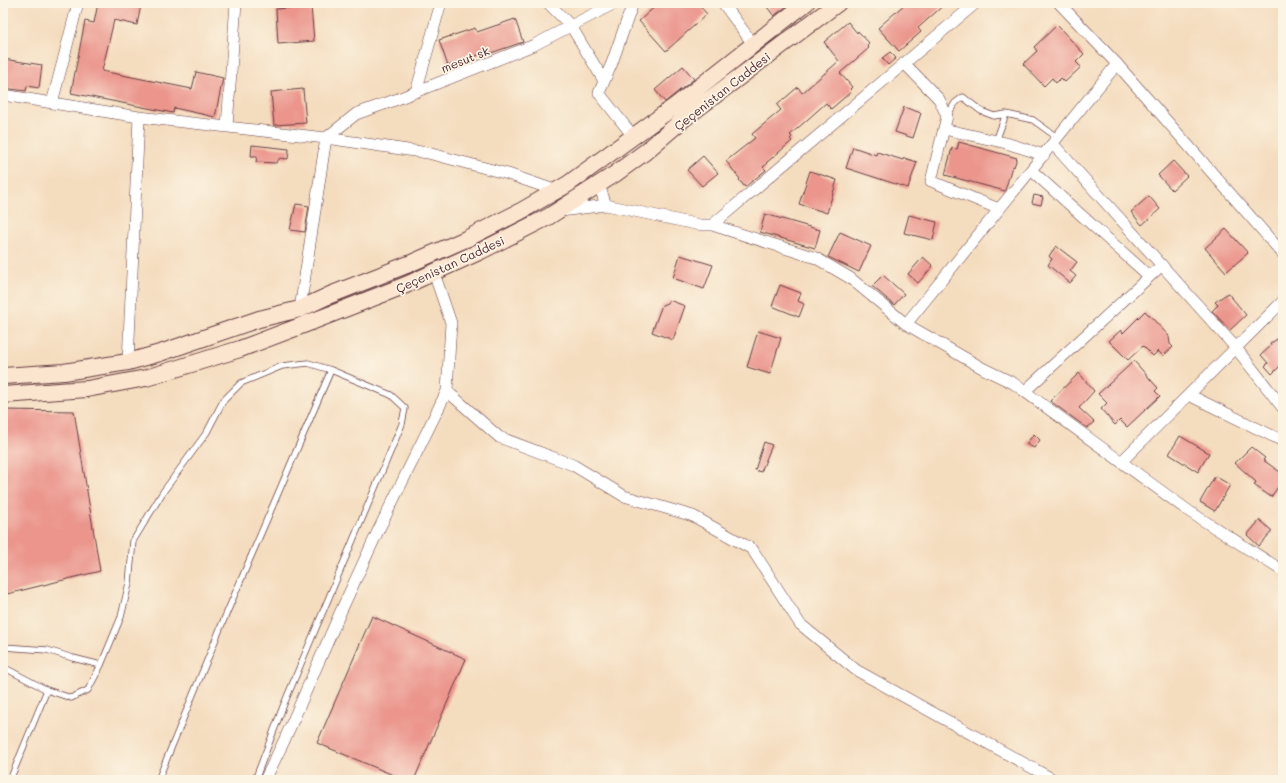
<svg xmlns="http://www.w3.org/2000/svg" width="1286" height="783" viewBox="0 0 1286 783" font-family="Mali,sans-serif">
  <style>
    .building { fill: #eb958c }
    .lines { fill: none; stroke-linecap: round; stroke-linejoin: round }
    .service-casing { stroke: #643b41; stroke-width: 7 }
    .minor-casing { stroke: #643b41; stroke-width: 12 }
    .secondary-casing { stroke: #643b41; stroke-width: 18 }
    .service { stroke: #fff; stroke-width: 5.5 }
    .minor { stroke: #fff; stroke-width: 11 }
    .secondary { stroke: #fce5cf; stroke-width: 16 }
    .labels { text-anchor: middle; dominant-baseline: central; stroke-width: 3.5; stroke-linejoin: round; paint-order: stroke }
    .street-label { font-size: 12px; fill: #4a1f2b; stroke: #fcf5e5 }
  </style>
  <rect width="100%" height="100%" fill="#fcf5e5"/>
  <filter id="ink" filterUnits="userSpaceOnUse"><feTurbulence type="fractalNoise" baseFrequency=".025" numOctaves="2"/><feDisplacementMap in="SourceGraphic" scale="8" xChannelSelector="R" yChannelSelector="G"/><feConvolveMatrix kernelMatrix="1 2 1 2 8 2 1 2 1" color-interpolation-filters="sRGB"/></filter>
  <filter id="wash" filterUnits="userSpaceOnUse"><feTurbulence type="fractalNoise" baseFrequency=".012" numOctaves="4" result="noise"/><feDisplacementMap in="SourceGraphic" scale="16" xChannelSelector="R" yChannelSelector="G"/><feGaussianBlur stdDeviation="0.9" result="paint"/><feColorMatrix in="noise" values="0 0 0 0 0 0 0 0 0 0 0 0 0 0 0 0 0 1.4 0 .05"/><feComposite in="paint" operator="in"/></filter>
  <g filter="url(#wash)">
    <rect width="100%" height="100%" fill="#f4dcbe"/>
    <g id="blocks">
      <path class="building" d="M98 3H131L141 5 137 25 114 20 102 71 192 89 196 72 223 78 215 117 174 108 173 113 71 93 85 21 94 23Z
        M659 3H697L707 14 666 51 639 21Z
        M764 3H791L774 16Z
        M906 3H946L918 28 921 32 899 51 878 28Z
        M311 6 314 41 278 44 276 9Z
        M515 19 523 42 485 55 484 53 448 66 439 40 475 28 477 32Z
        M848 22 857 33 858 31 869 43 867 46 869 48 840 73 852 87 850 89 852 91 831 109 826 103 790 135 792 137 790 139 792 141 766 163 767 164 763 167 766 170 745 187 739 180 740 179 726 161 755 138 752 134 781 110 777 105 798 87 802 93 839 61 824 42Z
        M1057 25 1084 54 1076 62 1081 67 1065 82 1061 78 1056 83 1052 78 1044 86 1023 64 1037 51 1034 47Z
        M890 52 896 58 888 65 882 58Z
        M3 59 42 65 39 88 27 86 26 91 3 88Z
        M683 66 694 79 665 102 655 90Z
        M303 89 306 123 274 125 271 92Z
        M904 107 921 113 913 138 895 132Z
        M959 142 1017 158 1014 167 1012 166 1005 191 945 175 952 148 957 149Z
        M252 145 289 149 288 159 280 158 276 163 256 162 257 156H251Z
        M853 147 876 155 877 152 903 160 904 158 917 162 908 188 846 168Z
        M703 156 718 173 702 186 687 170Z
        M1173 161 1187 176 1172 190 1158 175Z
        M810 171 837 180 827 213 799 204Z
        M1034 195 1043 197 1041 205 1032 203Z
        M1149 196 1160 209 1142 225 1131 212Z
        M296 204 309 206 305 232 290 230Z
        M765 214 820 230 815 248 760 232Z
        M909 215 937 222 933 240 904 233Z
        M1226 229 1248 253 1226 272 1205 248Z
        M840 232 871 246 859 272 828 257Z
        M1056 246 1077 262 1070 271 1076 276 1070 283 1048 265 1052 259 1049 256Z
        M680 255 713 265 704 289 673 278Z
        M923 257 933 266 918 283 908 274Z
        M883 275 904 294 894 305 872 286Z
        M780 285 801 293 798 301 804 304 799 317 772 306Z
        M1228 293 1246 315 1230 330 1212 311 1218 305 1215 302Z
        M669 300 685 306 673 340 652 332 662 305 667 303Z
        M1145 311 1169 336 1170 344 1173 347 1163 356 1158 351 1153 356 1143 346 1128 360 1109 341 1121 330 1123 333Z
        M758 331 781 338 770 374 747 367Z
        M1277 339 1283 345V363L1272 374 1265 366 1268 363 1261 355 1271 346 1270 344Z
        M1134 361 1158 388 1155 391 1160 396 1127 427 1120 420 1115 425 1101 409 1107 403 1098 394Z
        M1079 373 1094 391 1079 408 1094 422 1087 428 1050 401Z
        M3 410 74 411 100 571 3 595Z
        M1034 434 1040 440 1034 448 1026 444Z
        M1180 436 1209 453 1198 472 1169 454Z
        M764 442 772 445 761 472 755 470Z
        M1251 447 1265 458 1263 460 1283 474V480L1271 497 1254 485 1256 482 1235 463Z
        M1215 476 1230 485 1215 511 1200 502Z
        M1260 520 1272 531 1259 546 1247 535Z
        M372 616 466 659 414 780H405L317 743Z"/>
    </g>
  </g>
  <g filter="url(#ink)">
    <use href="#blocks" fill-opacity="0" stroke="#643b41" stroke-width="1"/>
    <g class="lines">
      <g class="service-casing">
        <path id="service" d="M947 116 955 103 963 97 981 111 994 116 1006 114 1033 120 1058 138
          M996 141 1006 114
          M3 647 47 650 73 658 101 665 121 617 129 583 133 541 163 492 207 432 223 401 241 383 282 366 308 363 331 370 391 395 405 408 402 424 284 704 255 780
          M3 667 47 690 71 698 88 690 101 665
          M10 780 47 690
          M158 780 222 624 331 370"/>
      </g>
      <g class="minor-casing">
        <path id="minor" d="M548 3 571 26 604 81
          M633 3 612 63 599 93 633 136
          M723 3 753 44
          M1059 3 1117 64 1283 254
          M904 63 939 99 947 116 931 181 999 209
          M416 92 440 6
          M3 95 139 117 326 138 428 153 508 174 557 191
          M52 103 78 3
          M227 126 236 3
          M944 129 1006 143 1044 155
          M326 138 356 114 395 100 534 45 615 3
          M1053 144 1236 348 1283 408
          M1031 170 1149 276
          M599 185 606 205
          M561 211 606 205 700 225H712L816 258 850 278 906 324 984 369 1013 383 1190 512 1283 571
          M712 225 976 3
          M300 309 326 138
          M906 324 1117 64
          M128 362 139 117
          M447 391 499 437 573 465 624 496 693 516 752 549 800 624 856 670 1054 780
          M1025 391 1162 265
          M1189 395 1283 441
          M1122 461 1283 301
          M265 780 284 741 341 611 378 531 447 391 451 323 434 273"/>
      </g>
      <g class="secondary-casing">
        <path id="secondary" d="M3 376 64 372 128 362 160 353 259 319 300 309 330 295 409 264 466 239 521 211 568 184 675 106 806 3
          M3 395 87 389 146 378 240 349 311 322 406 285 481 251 548 217 615 174 645 152 686 117 838 3"/>
      </g>
      <use href="#service" class="service"/>
      <use href="#minor" class="minor"/>
      <use href="#secondary" class="secondary"/>
    </g>
  </g>
  <g class="labels">
    <g class="street-label">
      <text transform="translate(465 59) rotate(-22)">mesut sk</text>
      <text transform="translate(722 91) rotate(-38)">Çeçenistan Caddesi</text>
      <text transform="translate(450 264) rotate(-25)">Çeçenistan Caddesi</text>
    </g>
  </g>
  <rect width="1286" height="783" fill="none" stroke="#fcf5e5" stroke-width="16"/>
</svg>
